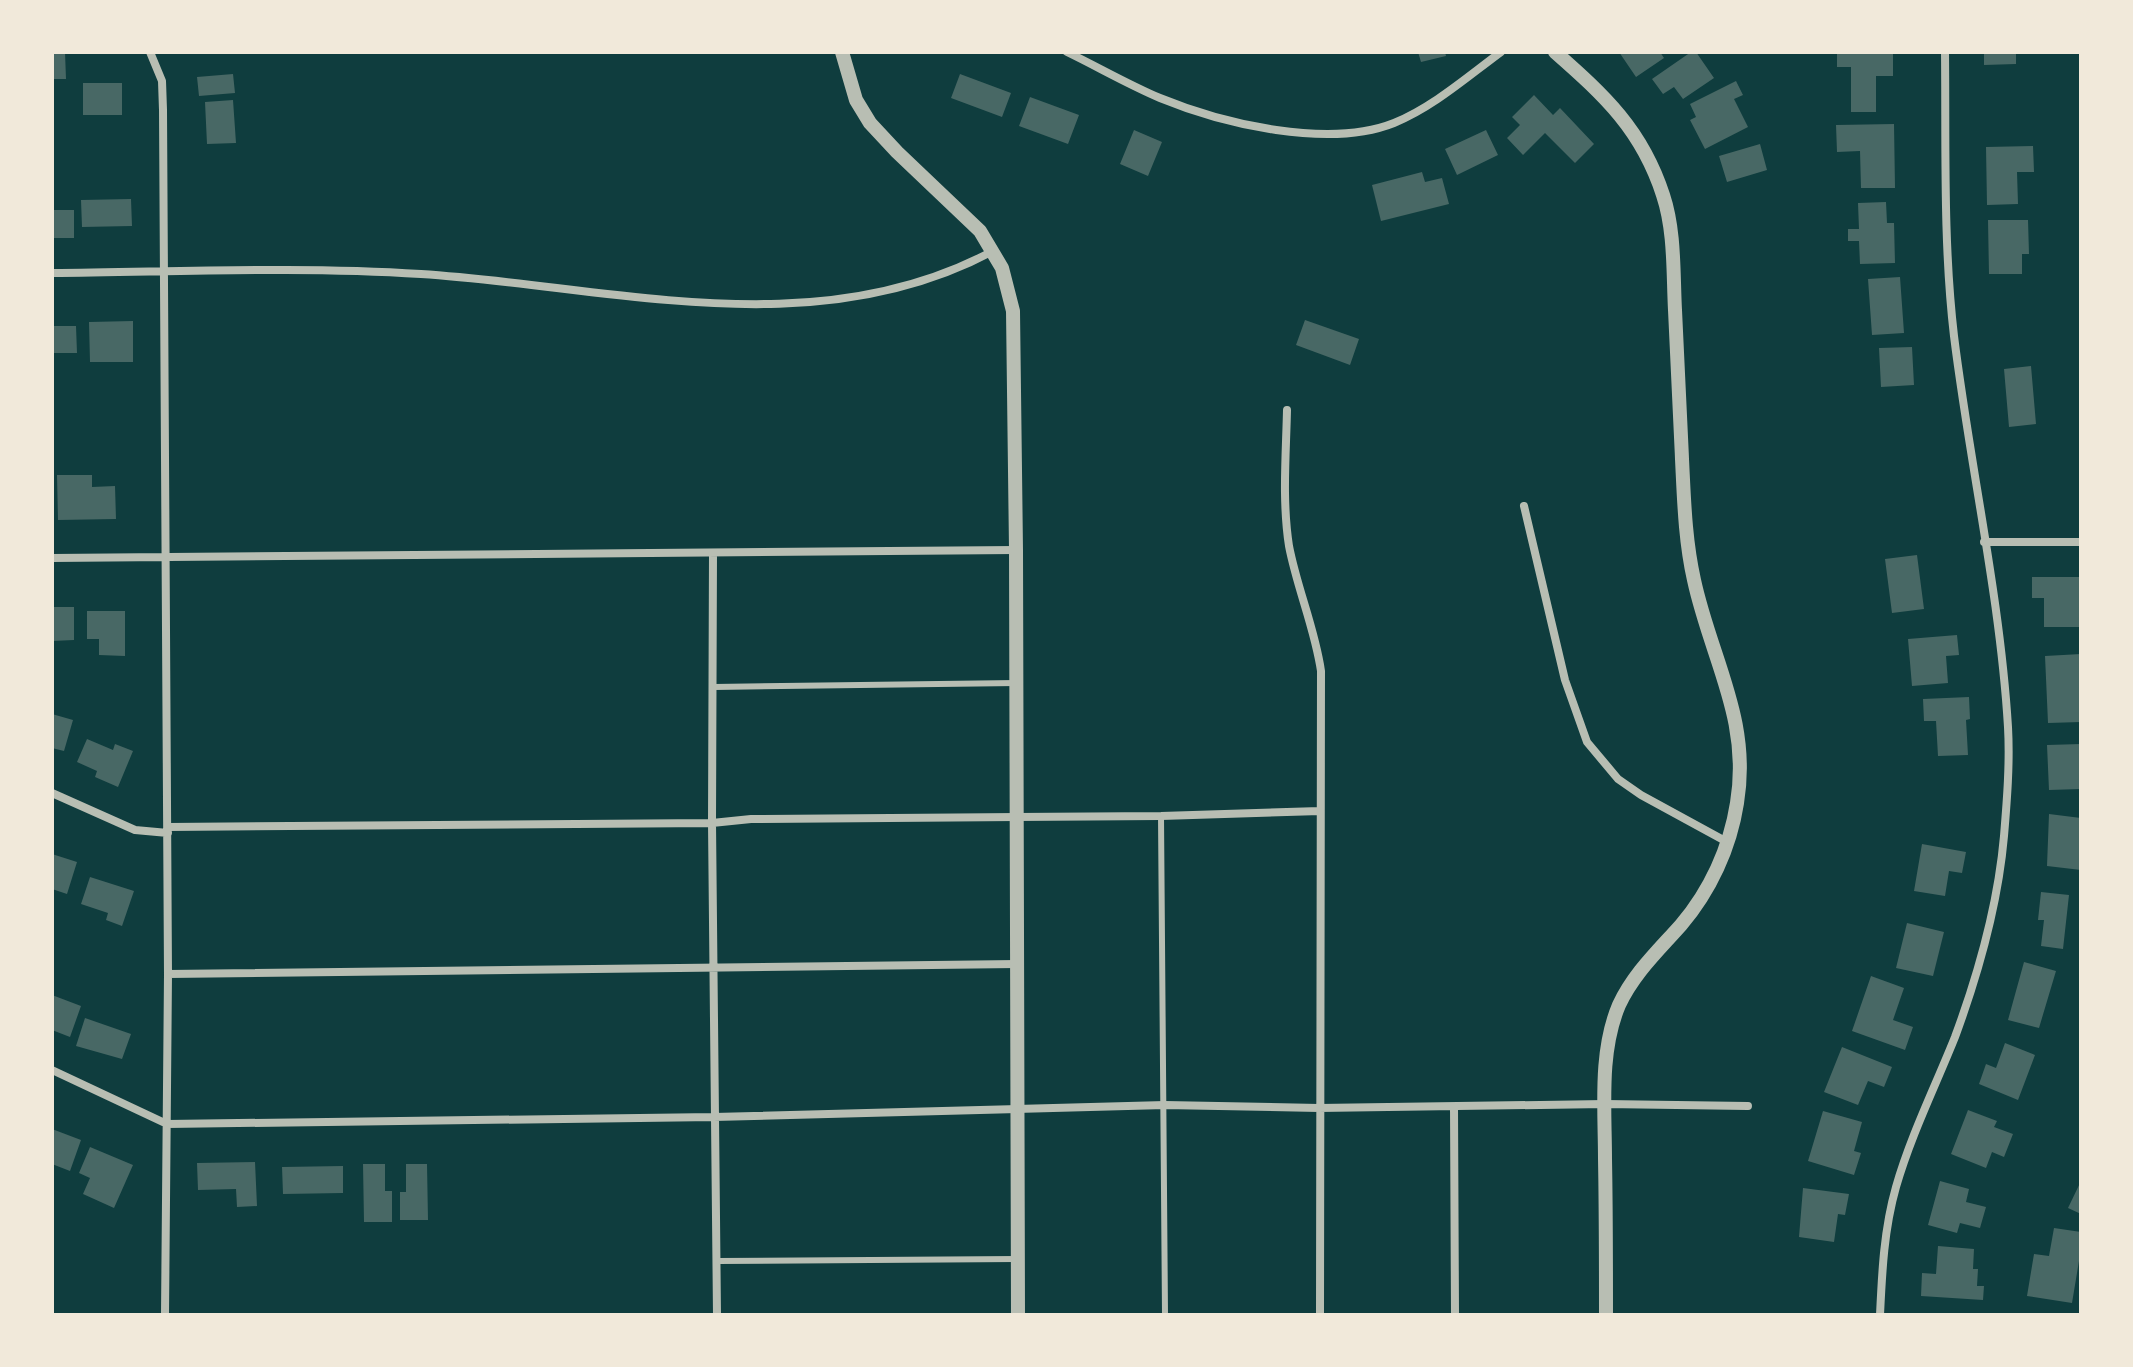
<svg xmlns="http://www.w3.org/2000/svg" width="2133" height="1367" viewBox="0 0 2133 1367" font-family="'Noto Sans',sans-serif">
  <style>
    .building { fill: #486865 }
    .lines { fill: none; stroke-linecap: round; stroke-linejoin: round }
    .service { stroke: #b8beb3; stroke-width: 6 }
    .minor { stroke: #b8beb3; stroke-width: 8 }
    .tertiary { stroke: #b8beb3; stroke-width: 14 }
  </style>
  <rect width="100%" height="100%" fill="#0f3d3e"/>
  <path class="building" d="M52 52H65L66 79H52Z
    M1418 52H1445L1446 56 1421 62Z
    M1619 52H1660L1664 58 1636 77Z
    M1691 52H1696L1714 78 1683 99 1674 87 1663 94 1652 79Z
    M1837 52H1893V76H1876V112H1851V67H1837Z
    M1984 52H2016V64L1984 65Z
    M233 74 235 93 199 96 197 77Z
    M960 74 1011 93 1002 117 951 98Z
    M1736 81 1743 95 1734 99 1748 127 1705 149 1690 120 1696 117 1690 104Z
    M83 83H122V115H83Z
    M1534 95 1553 115 1560 108 1594 144 1575 163 1545 133 1523 155 1507 138 1520 125 1512 117Z
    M1030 97 1079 115 1068 144 1019 126Z
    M233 100 236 143 207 144 205 102Z
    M1894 124 1895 188H1861L1860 151 1837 152 1836 125Z
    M1134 130 1162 142 1148 176 1120 164Z
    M1486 130 1498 155 1457 175 1445 149Z
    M1760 144 1767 170 1727 182 1719 156Z
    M2033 146 2034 172H2017L2018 204 1987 205 1986 147Z
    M1422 172 1425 182 1442 178 1449 204 1381 221 1372 185Z
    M131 199 132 226 82 227 81 200Z
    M1886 202 1887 223H1894L1895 263 1860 264 1859 241H1848V229H1859L1858 203Z
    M52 210H74V238H52Z
    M1988 220H2028L2029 254H2022V274H1989Z
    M1900 277 1904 333 1872 335 1868 279Z
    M1305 320 1359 339 1350 365 1296 345Z
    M133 321V362H90L89 322Z
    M52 326H76L77 353H52Z
    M1912 347 1914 385 1881 387 1879 348Z
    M2031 366 2036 424 2009 427 2004 369Z
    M57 475H92V487L115 486 116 519 58 520Z
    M1917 555 1924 609 1892 613 1885 559Z
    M2032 577H2081V627H2044V598H2032Z
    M52 607H74V640L52 641Z
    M87 611H125V656L99 655V639H87Z
    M1957 635 1959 655 1946 656 1948 683 1912 686 1908 639Z
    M2081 654V722L2048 723 2045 656Z
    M1969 697 1970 719 1966 720 1968 755 1938 756 1936 721H1924L1923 699Z
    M52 714 73 720 64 751 52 748Z
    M87 739 113 750 115 744 133 751 118 787 95 777 97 771 77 762Z
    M2081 744V789L2049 790 2047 745Z
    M2049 814 2081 818V870L2047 866Z
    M1922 844 1966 852 1962 873 1949 871 1945 896 1914 891Z
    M52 854 77 862 67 894 52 889Z
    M90 877 134 891 122 926 106 920 108 913 81 904Z
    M2041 892 2069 895 2063 949 2041 946 2044 920H2038Z
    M1907 923 1944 932 1933 976 1896 968Z
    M2024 962 2056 971 2039 1028 2008 1020Z
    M1871 976 1904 988 1893 1020 1913 1027 1905 1050 1852 1031Z
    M52 995 81 1006 70 1037 52 1030Z
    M85 1018 131 1034 122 1059 76 1046Z
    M2005 1043 2035 1055 2018 1100 1979 1084 1986 1064 1996 1068Z
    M1842 1047 1892 1067 1884 1087 1868 1081 1858 1105 1824 1092Z
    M1968 1110 1997 1121 1994 1127 2013 1134 2004 1157 1992 1152 1986 1168 1951 1154Z
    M1823 1111 1862 1122 1854 1151 1861 1153 1854 1175 1808 1161Z
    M52 1129 81 1140 70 1171 52 1164Z
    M90 1147 133 1165 114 1208 83 1194 90 1178 79 1173Z
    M255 1162 257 1206 237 1207 236 1189 198 1190 197 1163Z
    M363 1164H385V1191H392V1222H364Z
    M406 1164H427L428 1220H400V1192H406Z
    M343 1166V1193L283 1194 282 1167Z
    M1940 1181 1969 1189 1966 1202 1986 1207 1980 1228 1960 1223 1957 1233 1928 1225Z
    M2081 1181V1214L2068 1208Z
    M1803 1188 1849 1194 1845 1215 1838 1214 1834 1242 1799 1237Z
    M2054 1228 2081 1232V1249L2072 1303 2027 1296 2034 1254 2049 1256Z
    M1938 1246 1974 1249 1973 1269H1978L1977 1286H1984L1983 1300 1921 1296 1922 1273 1936 1274Z"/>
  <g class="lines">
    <path class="service" d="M714 687 1017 683
      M1161 816 1165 1315
      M717 1261 1017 1259"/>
    <path class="minor" d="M150 52 162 81 163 110 168 974 165 1315
      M1067 52C1098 67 1129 85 1160 98 1223 124 1329 149 1394 123 1433 107 1467 77 1501 52
      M52 273C175 272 299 266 421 274 611 286 814 347 993 251
      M1287 410C1286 455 1282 501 1289 546 1297 588 1315 629 1321 671L1320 1315
      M1524 506 1565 680 1587 742 1618 779 1641 795 1729 843
      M1984 542H2081
      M713 553 712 823 717 1315
      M52 558 1016 550
      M52 793 135 830 168 833
      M168 827 712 823 751 819 1161 816 1320 811
      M168 974 1017 964
      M52 1070 167 1124 714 1117 1165 1105 1319 1108 1605 1104 1748 1106
      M1454 1107 1455 1315
      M1880 1315C1882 1272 1884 1229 1896 1187 1911 1135 1935 1087 1955 1037 1979 972 1998 905 2004 836 2007 800 2010 763 2008 727 2000 596 1970 466 1954 336 1943 242 1946 147 1945 52"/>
    <path class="tertiary" d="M842 52 856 100 870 123 897 152 980 231 1002 268 1013 311 1016 550 1018 1315
      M1555 52C1605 96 1642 130 1663 195 1675 231 1673 272 1675 310 1677 359 1680 409 1682 459 1684 499 1685 540 1694 580 1711 659 1751 719 1737 803 1730 848 1710 891 1681 925 1658 951 1634 973 1619 1005 1599 1052 1605 1109 1605 1159 1606 1211 1606 1263 1606 1315"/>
  </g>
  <rect width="2133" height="1367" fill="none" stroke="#f1e9da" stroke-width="108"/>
</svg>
